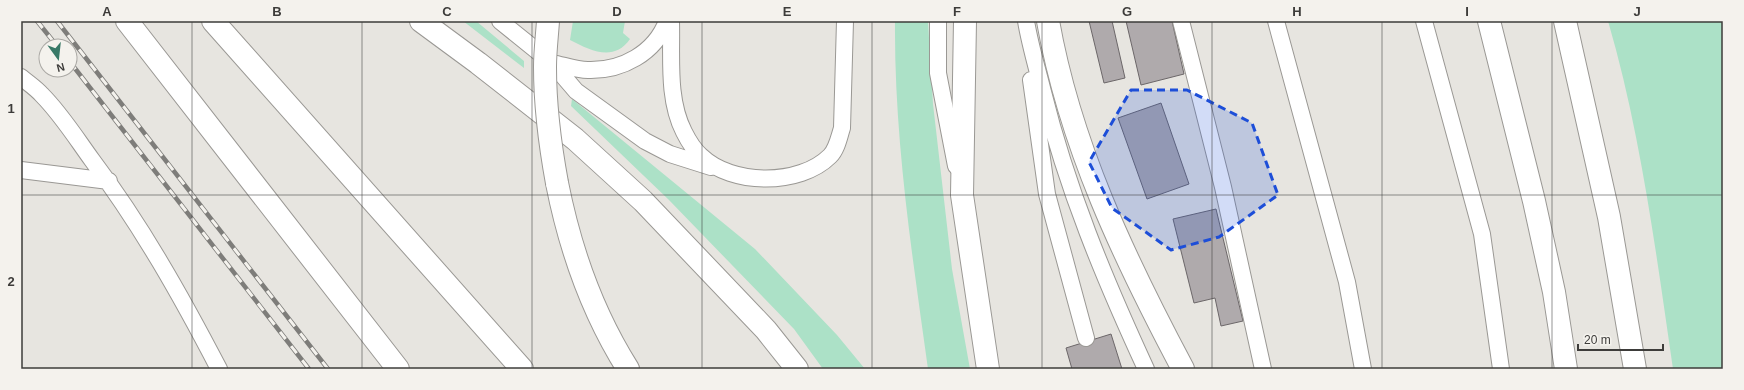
<svg xmlns="http://www.w3.org/2000/svg" width="1744" height="390" viewBox="0 0 1744 390" font-family="Arial,sans-serif">
  <style>
    .green { fill: #ace1c7 }
    .building { fill: #afaaac; stroke: #6c6769 }
    .lines { fill: none; stroke-linecap: round; stroke-linejoin: round }
    .service-casing { stroke: #9a9894; stroke-width: 18 }
    .minor-casing { stroke: #9a9894; stroke-width: 24 }
    .service { stroke: #fff; stroke-width: 16 }
    .minor { stroke: #fff; stroke-width: 22 }
    .rail-casing { stroke: #7e7d7a; stroke-width: 4.5 }
    .rail { stroke: #f4f2ed; stroke-width: 3; stroke-dasharray: 9; stroke-linecap: butt }
    .minor-bridge-casing { stroke: #9a9894; stroke-width: 24; stroke-linecap: butt }
    .minor-bridge { stroke: #fff; stroke-width: 22 }
    .marked { fill: #1d4ed8; fill-opacity: 0.2; stroke: #1d4ed8; stroke-width: 3; stroke-dasharray: 8 5; stroke-linejoin: round }
    .grid { fill: none; stroke: #3d3c3a; stroke-width: 1; stroke-opacity: 0.55 }
    .neatline { fill: none; stroke: #3d3c3a; stroke-width: 1.5 }
    .grid-label { font-size: 13px; text-anchor: middle; font-weight: bold; fill: #3d3c3a }
  </style>
  <rect width="100%" height="100%" fill="#e7e5e0"/>
  <path class="green" d="M463 21H476L524 61V68Z
    M573 21H625L623 33 630 39C614 62 591 51 570 40Z
    M895 21H928L933 104 952 269 970 369H928C912 254 894 138 895 21Z
    M1608 21H1723V369H1673C1656 253 1641 134 1608 21Z
    M572 99 755 249 837 335 865 369H823L794 329 668 199 571 106Z"/>
  <path class="building" d="M1089 21H1112L1125 78 1104 83Z
    M1126 21H1172L1184 74 1141 85Z
    M1161 103 1189 184 1147 199 1118 118Z
    M1216 209 1243 321 1221 326 1215 298 1194 303 1173 219Z
    M1111 334 1122 369H1072L1066 348Z"/>
  <g class="lines">
    <g class="service-casing">
      <path id="service" d="M500 21 552 63 576 91 645 141 670 154 711 167
        M671 21C672 57 667 99 684 132 688 140 694 150 701 156 732 186 800 186 830 156 837 149 839 137 842 128L845 21
        M938 21V73L956 166
        M1026 21C1030 45 1037 68 1043 92 1067 189 1104 278 1146 369
        M1181 21 1223 187 1263 369
        M1276 21 1347 282 1363 369
        M1424 21 1482 234 1501 369
        M552 63C563 65 576 70 588 70 622 71 655 53 667 21
        M21 77C28 83 36 88 42 95 61 114 76 138 92 160 141 225 181 296 219 369
        M1031 80 1047 194 1086 338
        M21 170 109 181"/>
    </g>
    <g class="minor-casing">
      <path id="minor" d="M127 21 398 369
        M213 21 522 369
        M421 21 478 63 575 139 643 201 766 330 797 369
        M965 21 962 195 988 369
        M1048 21C1070 145 1124 258 1183 369
        M1489 21 1534 201 1554 292 1566 369
        M1565 21 1609 217 1635 369
        M557 183C570 249 592 312 628 369"/>
    </g>
    <use href="#service" class="service"/>
    <use href="#minor" class="minor"/>
    <g class="rail-casing">
      <path id="rail" d="M37 21 57 46
        M57 21 328 369
        M70 62 309 369"/>
    </g>
    <use href="#rail" class="rail"/>
    <g class="minor-bridge-casing">
      <path id="minor-bridge" d="M548 21C547 36 545 52 545 67 545 106 550 145 557 183"/>
    </g>
    <use href="#minor-bridge" class="minor-bridge"/>
  </g>
  <path class="marked" d="M1131 90H1187L1252 123 1278 195 1219 237 1171 250 1112 208 1089 162Z"/>
  <path class="grid" d="M192 21V369M362 21V369M532 21V369M702 21V369M872 21V369M1042 21V369M1212 21V369M1382 21V369M1552 21V369M21 195H1723"/>
  <rect width="1744" height="390" fill="none" stroke="#f4f2ed" stroke-width="44"/>
  <g transform="translate(58 58) rotate(165)"><circle r="19" fill="#f4f2ed" stroke="#aba9a5"/>
  <path d="M0-3L7 15L0 10L-7 15Z" fill="#387967"/>
  <text y="-6" font-size="11" font-weight="bold" text-anchor="middle" fill="#3d3c3a">N</text>
  </g>
  <path d="M1578 344v6h85v-6" fill="none" stroke="#3d3c3a" stroke-width="2"/>
  <text x="1584" y="344" font-size="12" fill="#3d3c3a" stroke="#f4f2ed" stroke-width="3" paint-order="stroke">20 m</text>
  <rect x="22" y="22" width="1700" height="346" class="neatline"/>
  <g class="grid-label">
    <text x="107" y="16">A</text>
    <text x="277" y="16">B</text>
    <text x="447" y="16">C</text>
    <text x="617" y="16">D</text>
    <text x="787" y="16">E</text>
    <text x="957" y="16">F</text>
    <text x="1127" y="16">G</text>
    <text x="1297" y="16">H</text>
    <text x="1467" y="16">I</text>
    <text x="1637" y="16">J</text>
    <text x="11" y="113">1</text>
    <text x="11" y="286">2</text>
  </g>
</svg>
